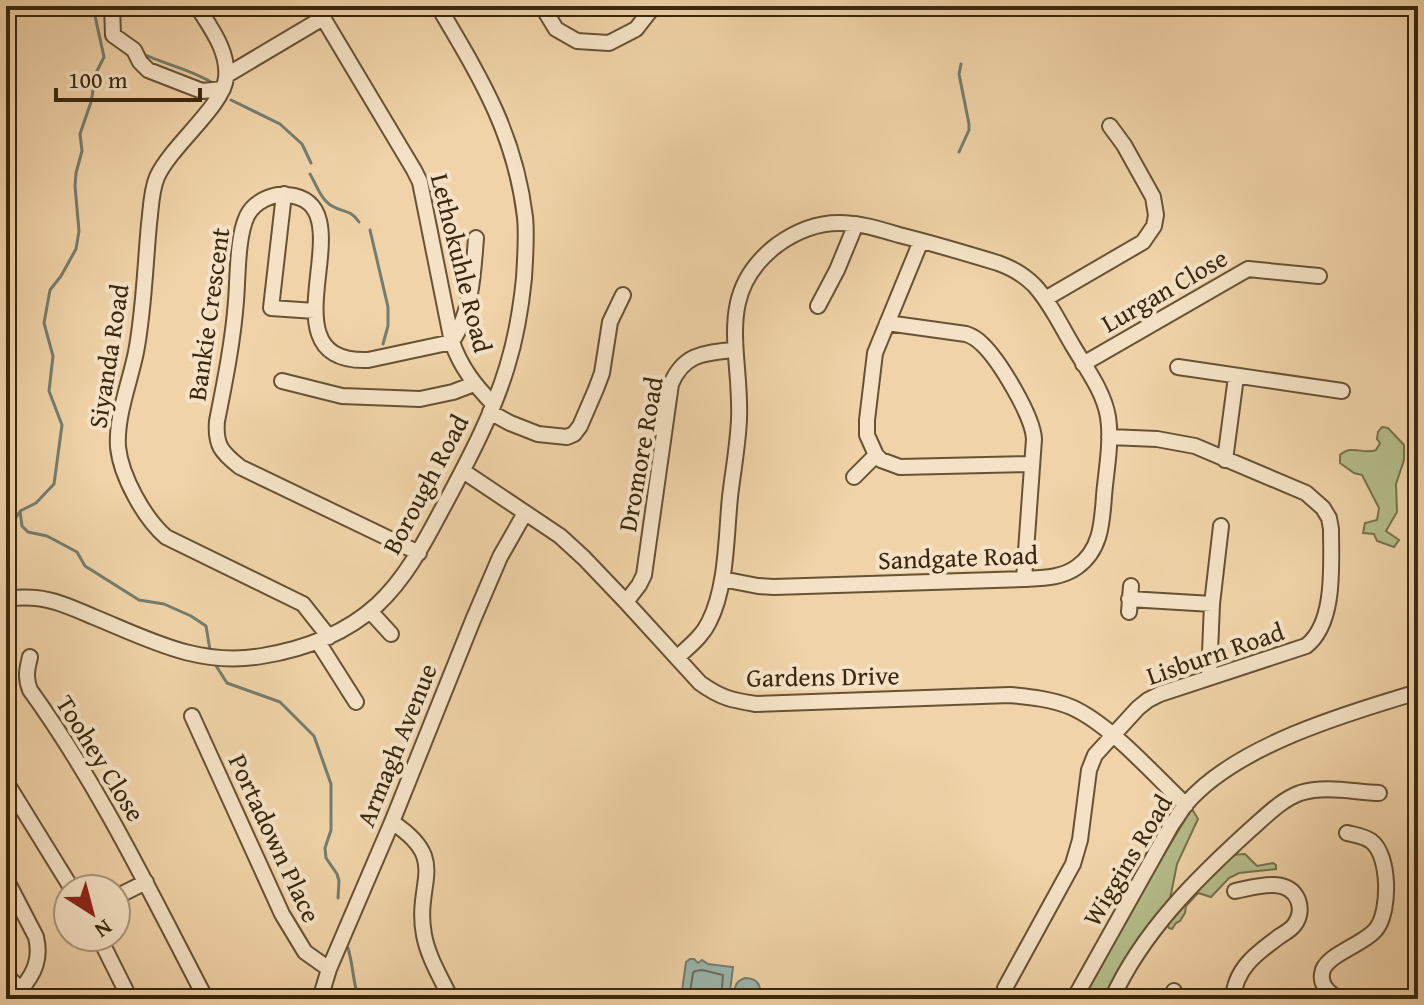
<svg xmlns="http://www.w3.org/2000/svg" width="1424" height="1005" viewBox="0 0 1424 1005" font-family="'Gentium Book Plus',serif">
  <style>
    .green { fill: #b5be8b; stroke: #77724c; stroke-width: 2 }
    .water { fill: #9bb7ae; stroke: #747d6e; stroke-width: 2 }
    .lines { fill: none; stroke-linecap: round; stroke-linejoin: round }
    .shore { stroke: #6a6f5e; stroke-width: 2 }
    .stream { stroke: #747d6e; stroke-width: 3 }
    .minor-casing { stroke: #675234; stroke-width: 18 }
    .minor { stroke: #f5e2c6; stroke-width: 14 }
    .labels { text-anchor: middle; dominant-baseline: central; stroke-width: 8; stroke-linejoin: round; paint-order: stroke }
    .street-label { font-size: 26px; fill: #39270d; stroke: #f5e2c6 }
  </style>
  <rect width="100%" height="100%" fill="#f0d3a8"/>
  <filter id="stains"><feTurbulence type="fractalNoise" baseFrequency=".0025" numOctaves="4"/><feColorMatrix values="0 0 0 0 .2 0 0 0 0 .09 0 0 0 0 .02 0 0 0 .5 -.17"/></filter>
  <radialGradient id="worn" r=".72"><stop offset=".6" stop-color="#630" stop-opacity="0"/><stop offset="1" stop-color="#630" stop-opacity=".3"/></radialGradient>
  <path class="green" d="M1382 427 1388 428 1404 445V460L1396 484 1397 512 1386 531 1399 540 1394 547 1377 541 1374 534 1363 533 1365 523 1377 520 1379 508 1362 475 1354 473 1340 463V455C1352 444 1363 455 1376 450L1380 443 1377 439 1378 432Z
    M1192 809 1198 819 1177 864 1169 904 1129 952 1105 999H1081C1118 936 1152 871 1192 809Z
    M1245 854 1257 866 1273 863 1276 865V869L1239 873 1229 878 1211 897 1198 893 1186 906 1185 913 1180 921 1176 923 1172 929 1169 928 1167 924 1171 918 1229 855Z"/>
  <path class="water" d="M690 959H694L698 963 702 960 708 964 733 967 729 999 681 998 686 962Z
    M745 978C758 978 764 988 757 999H737C732 990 735 981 745 978Z"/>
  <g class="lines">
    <path class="shore" d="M689 999 693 973 695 971 702 970 723 975 721 999"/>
    <path class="stream" d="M86 6 95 16 104 57 96 73 91 102 80 134 82 151 76 173 75 186 79 231 76 249 61 276 50 290 44 323 53 356 49 391 62 425 54 484 36 503 20 511 22 526 28 532 47 536 77 552 85 566 139 600 164 604 191 616 206 626 210 650
      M141 53C164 64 189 69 211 82
      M231 100 280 124 302 144 311 163
      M959 152 969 130V124L959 74 961 64
      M310 174C316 184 321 200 332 206 344 213 350 209 359 222
      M370 230 388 307V326L383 344
      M12 540 16 517 19 513
      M213 661 227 683 280 702 314 736 331 784V830L325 848 326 858 337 874 339 881 338 898
      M348 948C353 965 353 981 358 997"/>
    <g class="minor-casing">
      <path id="minor" d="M112 6 113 35 134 50 140 62 148 70 202 91 223 89
        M197 6C210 27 229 51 226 78 223 106 171 146 157 177 151 191 151 209 149 224 145 267 144 310 136 352 130 382 116 416 118 447 121 476 144 518 166 537L303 604 329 637
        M316 6 414 170 420 182 452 342C461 368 475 385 493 404
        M542 6 556 29 577 41 609 43 636 29 654 6
        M227 75 323 18
        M284 194 271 308 315 311
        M6 231V232
        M921 241 875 353 867 420V435L876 455 881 460 900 467 1032 464
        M1045 299 1143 242 1154 226 1156 215 1153 197 1124 145 1110 126
        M818 306 837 270 856 224
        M887 323 966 334C972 336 977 339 982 344 999 360 1033 416 1034 439L1024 579
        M1083 364 1248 269 1319 276
        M1178 367 1342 391
        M282 381 342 396 420 399 453 392 474 384
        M490 412 510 423 538 434 567 437 574 434 580 426 596 389 602 373 610 322 623 295
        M1225 460 1236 377
        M463 471 560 536 584 558 626 602 700 683C721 698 731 700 756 704L1010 695C1031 697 1051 699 1071 707 1110 724 1154 775 1186 805
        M854 477 876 455
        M419 553 240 467C221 452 215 445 217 421 225 381 233 341 236 301 238 277 237 237 247 216 254 202 272 193 287 195 372 202 256 364 368 360L452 342C472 310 473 275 476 238
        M6 598C16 598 26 597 36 598 56 600 75 609 94 617 150 640 199 667 262 656 305 649 345 634 377 605 409 575 427 537 447 500 470 457 493 413 507 367 516 338 521 308 524 278 525 258 527 237 525 217 515 133 480 77 438 6
        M1129 599 1212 604
        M626 602 639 585 644 575 671 384C684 353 705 353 734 350
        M370 611 391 634
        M1129 612 1131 586
        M318 642 356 702
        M30 657C27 669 25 678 30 690 100 787 151 894 206 999
        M677 658C688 647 702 637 709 622 727 587 726 536 730 497 733 471 738 445 739 419 742 353 713 294 777 245 795 232 817 223 839 223 860 223 879 229 899 235 932 243 965 253 998 263 1012 268 1023 274 1034 285 1050 302 1061 326 1073 346 1086 368 1104 392 1108 417 1112 442 1106 471 1104 496 1102 523 1101 550 1077 567 1062 578 1043 578 1024 579L774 587 758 586 722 579
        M1209 677 1212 604 1221 526
        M192 716 282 914 305 952 329 969
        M6 782 72 889
        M392 822C451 861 414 881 424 935 428 957 441 978 451 999
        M6 879 36 937C41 958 35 973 21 989
        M116 897 146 882
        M99 937 130 999
        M6 975 30 999
        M1005 988 1073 864 1080 840 1089 770 1095 755 1138 708 1148 700 1160 694 1306 646C1336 623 1331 564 1331 529L1329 518 1323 508 1306 493 1195 446 1157 439 1109 437
        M320 999 329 969 392 822 473 620 500 557 525 513
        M1074 999 1172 824C1177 818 1181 810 1186 804 1235 746 1347 713 1418 692
        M1112 999C1142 932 1197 878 1251 829 1266 816 1281 800 1300 793 1326 785 1353 792 1379 793
        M1170 999 1174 991
        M1233 999C1235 968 1257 953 1280 936 1285 933 1292 929 1295 924 1300 917 1301 908 1298 900 1288 876 1255 887 1235 891
        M1338 999C1330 993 1320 986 1322 974 1323 955 1365 945 1377 928 1390 910 1390 855 1371 841 1364 836 1355 835 1347 833"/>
    </g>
    <use href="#minor" class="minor"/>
  </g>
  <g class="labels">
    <g class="street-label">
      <text transform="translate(462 263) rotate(76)">Lethokuhle Road</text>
      <text transform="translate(1164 290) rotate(-30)">Lurgan Close</text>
      <text transform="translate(208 314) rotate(-82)">Bankie Crescent</text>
      <text transform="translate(108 356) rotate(-81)">Siyanda Road</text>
      <text transform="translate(640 454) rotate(-80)">Dromore Road</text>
      <text transform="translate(425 484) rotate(-62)">Borough Road</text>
      <text transform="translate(958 557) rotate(-2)">Sandgate Road</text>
      <text transform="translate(1215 653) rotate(-19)">Lisburn Road</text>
      <text transform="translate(823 676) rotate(-1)">Gardens Drive</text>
      <text transform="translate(396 745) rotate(-68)">Armagh Avenue</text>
      <text transform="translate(101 758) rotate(58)">Toohey Close</text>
      <text transform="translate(275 838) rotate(65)">Portadown Place</text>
      <text transform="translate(1127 860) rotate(-59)">Wiggins Road</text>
    </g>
  </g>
  <rect width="1424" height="1005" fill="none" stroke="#f0d3a8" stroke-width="32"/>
  <rect x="8" y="8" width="1408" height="989" fill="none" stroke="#39270d" stroke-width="4"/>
  <rect x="16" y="16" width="1392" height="973" fill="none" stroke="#39270d" stroke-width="2"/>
  <g transform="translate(92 913) rotate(144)"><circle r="38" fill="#f5e2c6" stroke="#aa977c" stroke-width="2"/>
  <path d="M0-6L14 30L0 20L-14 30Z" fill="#8f2418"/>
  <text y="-12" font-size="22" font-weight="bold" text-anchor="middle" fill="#39270d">N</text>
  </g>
  <path d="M56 88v12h144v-12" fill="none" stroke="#39270d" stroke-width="4"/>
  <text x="68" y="88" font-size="24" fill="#39270d" stroke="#f5e2c6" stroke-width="6" paint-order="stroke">100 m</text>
  <rect width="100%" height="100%" filter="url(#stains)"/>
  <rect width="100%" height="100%" fill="url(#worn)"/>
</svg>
